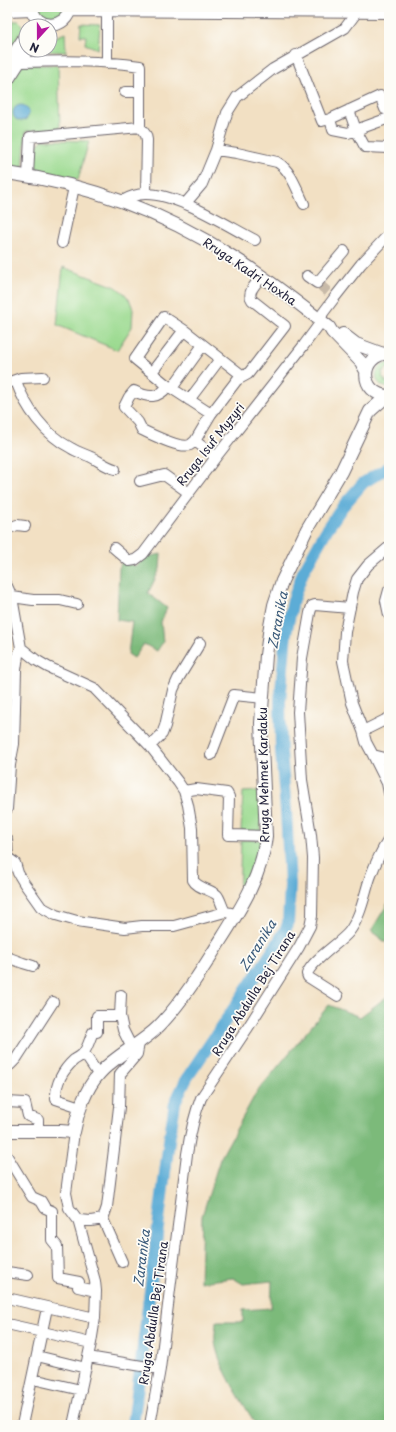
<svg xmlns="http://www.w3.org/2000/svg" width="396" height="1432" viewBox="0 0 396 1432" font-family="'Playpen Sans',sans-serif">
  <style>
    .green { fill: #9bda90; stroke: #5e7e66 }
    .forest { fill: #7cba7a; stroke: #4f6e5a }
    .water { fill: #5cacd6; stroke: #3f6788 }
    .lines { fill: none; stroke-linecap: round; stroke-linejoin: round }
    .river { stroke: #5cacd6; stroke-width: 12 }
    .minor-tunnel { stroke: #c8baa8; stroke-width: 10; stroke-dasharray: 10 5; stroke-linecap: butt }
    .minor-casing { stroke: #6b646b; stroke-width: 12 }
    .major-casing { stroke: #6b646b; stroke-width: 14 }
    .minor { stroke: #fff; stroke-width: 10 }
    .major { stroke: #fff; stroke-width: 12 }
    .labels { text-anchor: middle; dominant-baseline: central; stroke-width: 3.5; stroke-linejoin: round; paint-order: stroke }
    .street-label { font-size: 12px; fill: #22223b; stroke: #fdfcf7 }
    .water-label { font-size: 13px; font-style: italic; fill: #395979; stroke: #fdfcf7 }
  </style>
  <rect width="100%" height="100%" fill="#fdfcf7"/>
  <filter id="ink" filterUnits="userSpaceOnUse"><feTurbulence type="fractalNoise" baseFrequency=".025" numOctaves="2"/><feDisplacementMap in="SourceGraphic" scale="8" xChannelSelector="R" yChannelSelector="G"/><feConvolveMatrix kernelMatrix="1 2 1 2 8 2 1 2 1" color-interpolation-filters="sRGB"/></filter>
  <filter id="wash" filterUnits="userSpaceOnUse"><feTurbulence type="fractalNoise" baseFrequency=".012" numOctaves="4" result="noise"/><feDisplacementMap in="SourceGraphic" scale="16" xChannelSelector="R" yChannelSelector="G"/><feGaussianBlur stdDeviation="0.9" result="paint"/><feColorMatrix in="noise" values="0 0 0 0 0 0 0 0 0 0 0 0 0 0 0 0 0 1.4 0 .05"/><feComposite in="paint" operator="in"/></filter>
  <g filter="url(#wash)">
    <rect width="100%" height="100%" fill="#f2e0c3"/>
    <path class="green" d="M36 7H65L62 15 55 20 42 18Z
      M13 21H19L23 25 22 30 12 46Z
      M81 24 100 25 98 49 85 44 86 36H80Z
      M65 33 66 52 32 51 50 50V37L58 36Z
      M22 65H58L60 128 26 131 23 168 7 167V89Z
      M42 140 89 141 78 180 35 168C33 153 32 151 42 140Z
      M63 267 116 287 125 294 130 301 133 309 132 327 117 350 57 325Z
      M389 363V369L386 368 385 371H381L383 374 382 377 385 379V383L389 380V388C372 386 372 365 389 363Z
      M261 791V832L241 831 243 792Z
      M241 840H261L256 861 240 898H239Z"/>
    <path class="forest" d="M161 554 160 569 148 593 167 608 161 622 163 642 157 651 144 644 134 658 128 654 132 622 117 620 119 568 122 562 136 566 147 557Z
      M388 903H389V945L371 931Z
      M389 995V1425H256C244 1404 217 1365 215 1341 214 1335 216 1328 216 1322H243V1310L271 1308 272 1281 243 1284 233 1278 200 1282 202 1216 220 1159 256 1093 329 1005 360 1017Z"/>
    <path class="water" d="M13 113a8 8 0 1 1 16 0a8 8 0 1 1-16 0Z"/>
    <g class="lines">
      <path class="river" d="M133 1425 169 1141 175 1103 187 1078 279 941 284 932 288 924 290 885 286 811 281 752 280 702 286 633 293 600 303 572 326 531 343 506 363 483 389 467"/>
    </g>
  </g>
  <g filter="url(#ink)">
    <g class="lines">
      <path class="minor-tunnel" d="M321 286 328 292"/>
      <g class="minor-casing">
        <path id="minor" d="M296 55 322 121 330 119 380 96 385 109 389 108
          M19 62C59 61 100 60 140 66V127L146 135 147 140 146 194
          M107 63V10
          M125 92H140
          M349 110 356 130 389 118
          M330 119 333 130 348 133 356 130 365 147 389 148
          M216 150 237 153 277 162C291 170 297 190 304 204
          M28 176 30 137 140 127
          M122 201C129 197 136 194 145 194 177 193 226 225 255 240
          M185 204 202 184 216 150 227 113 237 97 273 69 345 28 357 12
          M62 243 74 187
          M307 276 317 283 344 251
          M152 372 184 330
          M16 381C25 407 45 435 71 448 77 452 84 454 91 457 99 461 107 467 115 469
          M7 383 21 378 43 377
          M168 386C158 399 149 398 134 391L129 397 124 407 138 422 142 430C151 434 180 449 190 445 192 444 193 442 195 441
          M172 388 203 345
          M189 400 220 359
          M211 414 168 386 135 359 164 317 184 330 243 376
          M216 457 195 441 211 414 237 380 248 374 285 326 252 300C246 292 257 283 262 276
          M140 481 164 475 189 493
          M7 529 17 525 25 526
          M389 547 368 565 357 579 353 592 345 632 343 661 352 703 363 731 366 742 373 755 387 783 389 793
          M114 548 129 561 135 560 143 554 216 457 304 345 318 326 323 313 335 297 361 264 389 234
          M7 586 12 597 21 648 18 655 16 670 14 744 10 765 7 809
          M389 590 386 601 389 615
          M12 597 33 600H60L77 604
          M21 648 36 660 48 667 94 688 150 746 178 782 184 791 188 805 192 828 193 880C197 888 210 889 217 895 220 898 222 907 225 912
          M363 731 389 718
          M150 746 162 734 165 726 173 690 178 679 200 643
          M211 755 234 695 263 698
          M373 755 389 759
          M184 791 196 789 227 793 229 797 228 835 266 836
          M7 839 8 858 7 863
          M8 858 15 863 18 873 24 883 41 907 56 915 77 921 125 928 142 926H174L225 912 231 913
          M7 957 23 963 33 966
          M338 996 308 977 307 974C312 960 339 944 349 932 361 916 364 896 370 878 375 864 381 851 389 839
          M120 1016 123 1030 132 1048
          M84 1053 98 1074
          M7 1065H10L16 1059 53 1002
          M7 1102 25 1103 28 1116 38 1120V1131
          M80 1107 56 1099C55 1084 63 1070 74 1060 77 1058 82 1056 84 1052 88 1047 90 1038 93 1032H97V1016H120L121 995
          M7 1156 32 1197 41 1201 45 1208 52 1211V1240L57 1246 58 1278 79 1282 78 1287 96 1291
          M103 1219 122 1262
          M78 1220 91 1221 103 1219 107 1207 115 1141 119 1107 120 1074 137 1054 139 1043
          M7 1272 28 1275
          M7 1298 95 1318
          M7 1324 91 1343
          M37 1356 86 1368
          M88 1357 160 1369
          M33 1379 81 1390
          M22 1425 47 1308
          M73 1425 91 1343 95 1318 96 1291 95 1281 78 1220 69 1208 66 1193 74 1132
          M150 1425 160 1369 187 1154C190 1135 194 1116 201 1098L247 1029 299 947 310 926 312 916 313 858 311 835 302 780 298 712 302 658 310 613 312 606 315 605 350 608"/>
      </g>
      <g class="major-casing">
        <path id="major" d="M32 7C34 31 68 30 70 7
          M7 10 32 9
          M70 10 389 12
          M7 65 26 35
          M7 81 27 50
          M7 173C88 184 165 213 233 257 267 278 298 303 329 327L332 332 361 362 366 371
          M343 334 356 344 383 354
          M389 353C358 355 359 395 389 396
          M7 1131H60L74 1132C77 1113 86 1088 99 1074 114 1056 141 1044 158 1027 179 1006 197 978 212 954 235 917 262 880 266 836L261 723 266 655 270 626 274 605 282 581 307 529 341 472 370 411 387 396"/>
      </g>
      <use href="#minor" class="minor"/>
      <use href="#major" class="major"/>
    </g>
  </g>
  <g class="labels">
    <g class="street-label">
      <text transform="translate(250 271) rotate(34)">Rruga Kadri Hoxha</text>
      <text transform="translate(210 444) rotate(-52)">Rruga Isuf Myzyri</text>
      <text transform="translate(263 775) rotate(-91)">Rruga Mehmet Kardaku</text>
      <text transform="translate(253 993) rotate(-58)">Rruga Abdulla Bej Tirana</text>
      <text transform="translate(153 1313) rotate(-82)">Rruga Abdulla Bej Tirana</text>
    </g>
    <g class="water-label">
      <text transform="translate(277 620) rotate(-79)">Zaranika</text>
      <text transform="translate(257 945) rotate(-58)">Zaranika</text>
      <text transform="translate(141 1258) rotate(-83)">Zaranika</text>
    </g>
  </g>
  <rect width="396" height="1432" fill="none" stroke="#fdfcf7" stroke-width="24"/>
  <g transform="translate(38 38) rotate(201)"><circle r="19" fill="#fdfcf7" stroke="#a5a5ac"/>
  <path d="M0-3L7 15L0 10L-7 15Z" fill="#b5179e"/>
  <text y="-6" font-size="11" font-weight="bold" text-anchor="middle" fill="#22223b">N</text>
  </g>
</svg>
